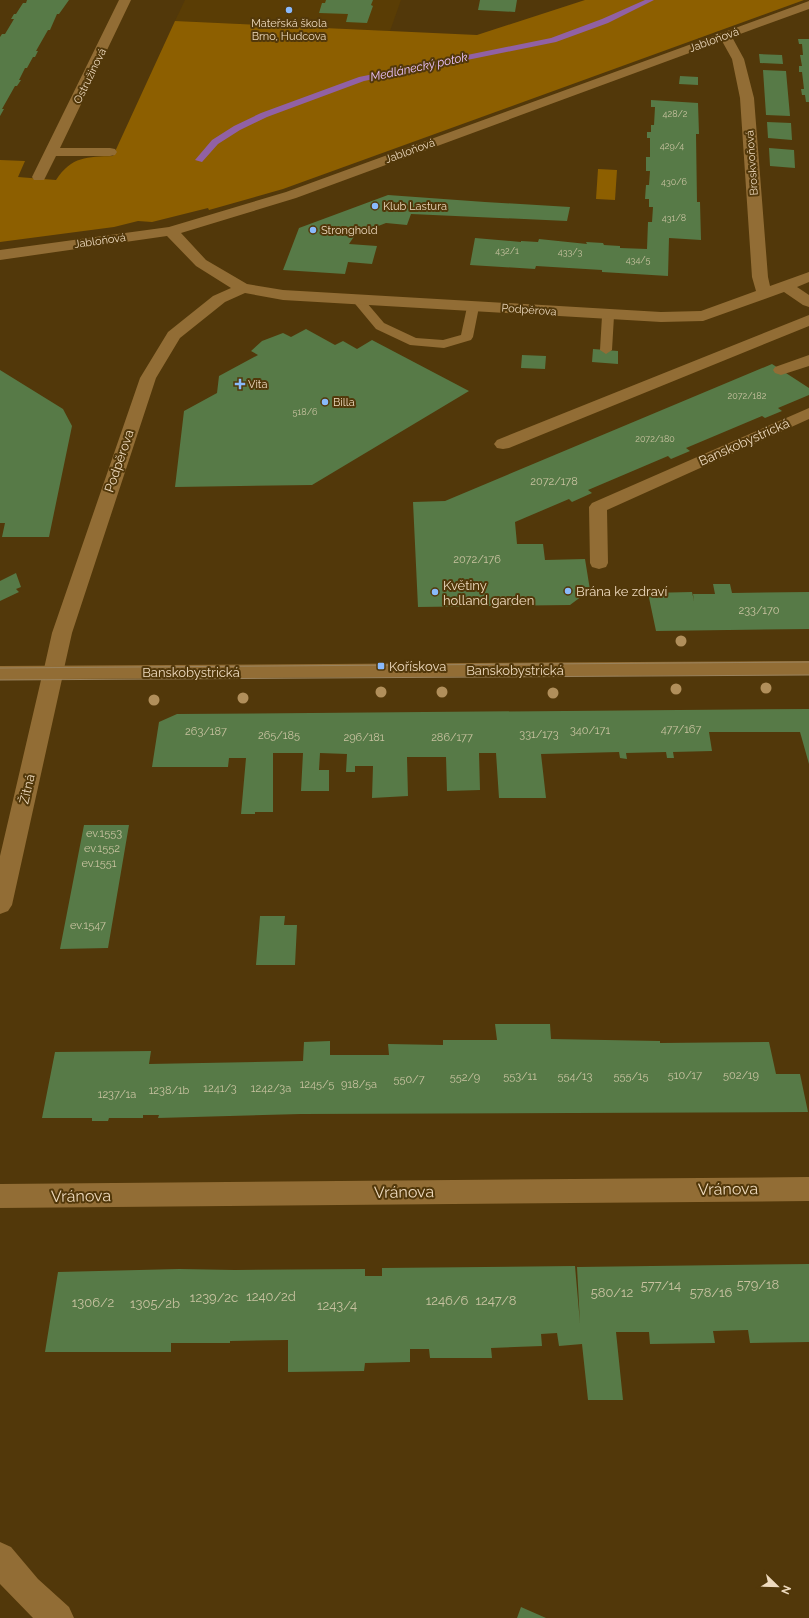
<svg xmlns="http://www.w3.org/2000/svg" width="809" height="1618" viewBox="0 0 809 1618" font-family="Raleway,sans-serif">
  <style>
    .built { fill: #5a3d05 }
    .green { fill: #8d5f00 }
    .lines { fill: none; stroke-linecap: round; stroke-linejoin: round }
    .stream { fill: #9161a4; fill-rule: evenodd }
    .building { fill: #577a47 }
    .service { fill: #926d35; fill-rule: evenodd }
    .minor { fill: #926d35; fill-rule: evenodd }
    .tertiary { fill: #926d35; fill-rule: evenodd }
    .tram { stroke: #9b845f; stroke-width: 1 }
    .tree { fill: #b18f5b }
    .poi-dot { fill: #89bafc; stroke: #52380a; stroke-width: 1.5 }
    .labels { text-anchor: middle; dominant-baseline: central; stroke-width: 4; stroke-linejoin: round; paint-order: stroke }
    .far-number-label { font-size: 9px; fill: #c8c2a0 }
    .far-poi-label { font-size: 11px; fill: #eedabe; stroke: #52380a; text-anchor: start }
    .far-street-label { font-size: 11px; fill: #eedabe; stroke: #52380a }
    .number-label { font-size: 11px; fill: #c8c2a0 }
    .far-water-label { font-size: 12px; font-style: italic; fill: #e8c0f8; stroke: #52380a }
    .street-label { font-size: 13px; fill: #eedabe; stroke: #52380a }
    .poi-label { font-size: 13px; fill: #eedabe; stroke: #52380a; text-anchor: start }
    .near-number-label { font-size: 13px; fill: #c8c2a0 }
    .near-street-label { font-size: 16px; fill: #eedabe; stroke: #52380a }
  </style>
  <rect width="100%" height="100%" fill="#52380a"/>
  <path class="built" d="M185 0H401L390 31 175 21Z"/>
  <path class="green" d="M585 0H804L283 189 209 210 208 208 152 222 138 221 114 227 0 242V160L25 161 18 177 56 180C72 156 87 157 113 156L175 21 477 35Z
    M598 169 617 170 615 200 596 199Z"/>
  <g class="lines">
    <path class="stream" d="M645 0H654L608 23 556 42 364 81 267 117 240 130 218 144 202 162 195 160 212 140 234 126 261 113 359 77 551 38 602 19Z"/>
  </g>
  <path class="building" d="M27 0H69L59 14H57L50 30H48L36 51H38L35 57H33L27 68H25L19 80H21L17 86H15L2 109H4L0 116V37L2 34H5L14 19H11L14 14H16L23 3H26Z
    M326 0H373L371 5 373 6 367 23 346 22 348 14 319 13 322 3H325Z
    M480 0H517L515 12 478 10Z
    M798 39H809V102H806L805 95H802L801 89H804L802 72H799V66H802L800 55H803L802 44H799Z
    M759 54 782 55 783 64 760 63Z
    M763 70 786 71 790 116 766 115Z
    M680 76 698 77V85L679 84Z
    M651 100 698 103 699 134H696L697 202H700L701 240 669 238 668 276 602 272V270L536 266 535 269 470 265 475 238 521 242V241L538 242 539 239 587 244 586 242 603 243 604 245 620 246V248L647 249 648 222H652L653 207H649V199H645L646 185H649L650 171H646V157H650V138H647V132H651V125H654L655 107H651Z
    M767 122 791 123 792 140 768 138Z
    M769 148 794 150 795 168 770 166Z
    M388 195 485 202 570 207 567 221 411 214 407 225 386 223 355 235 349 244 377 246 372 264 348 262 345 274 283 270 299 228Z
    M306 329 335 345 343 341 357 349 372 340 469 391 312 485 175 487 184 411 217 393 219 376 258 355 251 351 262 341 283 333 291 337Z
    M593 349 618 351V364L592 362Z
    M522 355 546 356 545 369 521 368Z
    M772 364 809 388V395L778 408 782 411 765 418 762 416 686 448 690 451 671 459 668 456 588 490 592 493 572 502 569 499 515 522 517 544H543L545 560 585 559 590 590 570 605 418 607 413 502 445 501Z
    M0 370 63 409 72 426 49 537H2L5 523H0Z
    M16 573 21 587 16 589 19 592 0 601V581Z
    M713 584H730L732 593 809 592V629L656 631 648 593 692 592 694 601 693 594H715Z
    M809 709V764L800 732H709L712 751 673 752 674 758H667L666 752 626 753 627 759 620 758 619 752 541 754 546 798H499L496 753H479L480 790 447 791 446 757H407L408 796 372 798 373 766H355V772H346L347 754 320 753 319 770H329V791H301L303 753H273V812H255V814H241L246 758H229L228 767H152L159 722 177 714Z
    M84 825H129L108 948 60 949Z
    M260 916H285L284 925H297L295 965H256Z
    M495 1024H550L551 1039 660 1041V1043L769 1042 776 1074H800L808 1112 301 1114 158 1118 159 1115H143V1118H109L108 1121H92V1118H42L55 1052 151 1051 149 1064 303 1061 304 1042 330 1041V1055H389L388 1044 443 1045V1040H497Z
    M809 1264V1342L750 1343 748 1330 713 1331 715 1343 650 1344 649 1332H616L623 1400H588L582 1344 559 1346 557 1333 541 1334 542 1346 491 1348 492 1358H430L429 1349H410V1362L365 1363 364 1371 288 1372V1340L230 1341V1343H171V1352H45L58 1272 179 1269 235 1270 365 1269V1276H382V1268L575 1266 580 1323 577 1267Z
    M521 1607 546 1618H517Z"/>
  <g class="lines">
    <path class="service" d="M357 295 361 296 384 323 416 338 443 340 461 335 467 307 469 304H477L479 307 473 337 471 340 444 348 410 345 376 329 351 299Z
      M608 312 614 316 612 350 606 354 600 350 602 316Z"/>
    <path class="minor" d="M119 0H131L60 148H110L115 149 117 152 115 155 110 156H56L44 180H34L32 177Z
      M809 1V9L732 37 744 59 754 98 768 277 770 286 809 272V282L797 287 809 295V307L803 305 784 292 703 321 661 322 283 300 245 293 225 302 180 338 156 378 72 633 63 673 60 678 53 680 46 678 43 673 52 633 140 378 168 332 213 296 231 288 196 266 167 236 0 260V250L169 227 286 192ZM722 41 732 59 740 98 752 277 756 291 701 311 661 312 283 290 247 284 206 260 181 233 296 198Z
      M809 315V326L509 448 503 449 497 448 494 444 497 440Z
      M809 355V366L781 375 775 373 773 370 775 367Z
      M809 408V419L607 510 608 563 606 567 599 569 592 567 590 563 589 507 592 503Z
      M809 1177V1201L0 1208V1184Z"/>
    <path class="tertiary" d="M809 661V675L62 679 12 905 8 911 0 914V856L41 680H0V666Z
      M0 1542 11 1547 38 1579 69 1607 74 1618H33L0 1584Z"/>
    <path class="tram" d="M0 668 809 662
      M0 680 809 675"/>
  </g>
  <g class="tree">
    <circle cx="681" cy="641" r="5.5"/>
    <circle cx="766" cy="688" r="5.5"/>
    <circle cx="676" cy="689" r="5.5"/>
    <circle cx="381" cy="692" r="5.5"/>
    <circle cx="442" cy="692" r="5.5"/>
    <circle cx="553" cy="693" r="5.5"/>
    <circle cx="243" cy="698" r="5.5"/>
    <circle cx="154" cy="700" r="5.5"/>
  </g>
  <g class="poi-dot">
    <circle cx="289" cy="10" r="4"/>
    <circle cx="375" cy="206" r="4"/>
    <circle cx="313" cy="230" r="4"/>
    <path d="M238 378h4v4h4v4h-4v4h-4v-4h-4v-4h4z"/>
    <circle cx="325" cy="402" r="4"/>
    <circle cx="568" cy="591" r="4"/>
    <circle cx="435" cy="592" r="4"/>
    <rect x="377" y="662" width="8" height="8" rx="2"/>
  </g>
  <g class="labels">
    <g class="far-number-label">
      <text x="675" y="114">428/2</text>
      <text x="672" y="146">429/4</text>
      <text x="674" y="182">430/6</text>
      <text x="674" y="218">431/8</text>
      <text x="507" y="251">432/1</text>
      <text x="570" y="252">433/3</text>
      <text x="638" y="260">434/5</text>
      <text x="747" y="396">2072/182</text>
      <text x="305" y="412">518/6</text>
      <text x="655" y="439">2072/180</text>
    </g>
    <g class="far-poi-label">
      <text x="289" y="23" text-anchor="middle">Mateřská škola<tspan x="289" dy="13">Brno, Hudcova</tspan></text>
      <text x="383" y="206">Klub Lastura</text>
      <text x="321" y="230">Stronghold</text>
      <text x="248" y="384">Vita</text>
      <text x="333" y="402">Billa</text>
    </g>
    <g class="far-street-label">
      <text transform="translate(714 40) rotate(-20)">Jabloňová</text>
      <text transform="translate(90 76) rotate(-64)">Ostružinová</text>
      <text transform="translate(410 151) rotate(-20)">Jabloňová</text>
      <text transform="translate(752 163) rotate(-94)">Broskvoňová</text>
      <text transform="translate(100 241) rotate(-8)">Jabloňová</text>
      <text transform="translate(529 310) rotate(4)">Podpěrova</text>
    </g>
    <g class="number-label">
      <text x="554" y="481">2072/178</text>
      <text x="477" y="559">2072/176</text>
      <text x="759" y="610">233/170</text>
      <text x="681" y="729">477/167</text>
      <text x="590" y="730">340/171</text>
      <text x="206" y="731">263/187</text>
      <text x="539" y="734">331/173</text>
      <text x="279" y="735">265/185</text>
      <text x="364" y="737">296/181</text>
      <text x="452" y="737">286/177</text>
      <text x="104" y="833">ev.1553</text>
      <text x="102" y="848">ev.1552</text>
      <text x="99" y="863">ev.1551</text>
      <text x="88" y="925">ev.1547</text>
      <text x="685" y="1075">510/17</text>
      <text x="741" y="1075">502/19</text>
      <text x="520" y="1076">553/11</text>
      <text x="575" y="1076">554/13</text>
      <text x="631" y="1076">555/15</text>
      <text x="465" y="1077">552/9</text>
      <text x="409" y="1079">550/7</text>
      <text x="317" y="1084">1245/5</text>
      <text x="359" y="1084">918/5a</text>
      <text x="220" y="1088">1241/3</text>
      <text x="271" y="1088">1242/3a</text>
      <text x="169" y="1090">1238/1b</text>
      <text x="117" y="1094">1237/1a</text>
    </g>
    <g class="far-water-label">
      <text transform="translate(419 67) rotate(-12)">Medlánecký potok</text>
    </g>
    <g class="street-label">
      <text transform="translate(744 442) rotate(-24)">Banskobystrická</text>
      <text transform="translate(119 461) rotate(-71)">Podpěrova</text>
      <text x="515" y="670">Banskobystrická</text>
      <text x="191" y="672">Banskobystrická</text>
      <text transform="translate(27 789) rotate(-77)">Žitná</text>
    </g>
    <g class="poi-label">
      <text x="443" y="585">Květiny<tspan x="443" dy="15">holland garden</tspan></text>
      <text x="576" y="591">Brána ke zdraví</text>
      <text x="389" y="666">Kořískova</text>
    </g>
    <g class="near-number-label">
      <text x="758" y="1284">579/18</text>
      <text x="661" y="1285">577/14</text>
      <text x="612" y="1292">580/12</text>
      <text x="711" y="1292">578/16</text>
      <text x="271" y="1296">1240/2d</text>
      <text x="214" y="1297">1239/2c</text>
      <text x="447" y="1300">1246/6</text>
      <text x="496" y="1300">1247/8</text>
      <text x="93" y="1302">1306/2</text>
      <text x="155" y="1303">1305/2b</text>
      <text x="337" y="1305">1243/4</text>
    </g>
    <g class="near-street-label">
      <text transform="translate(728 1189) rotate(-1)">Vránova</text>
      <text transform="translate(404 1192) rotate(-1)">Vránova</text>
      <text transform="translate(81 1196) rotate(-1)">Vránova</text>
    </g>
  </g>
  <g transform="translate(777 1586) rotate(113)" stroke="#52380a" stroke-width="3" paint-order="stroke">
  <path d="M0-3L7 15L0 10L-7 15Z" fill="#eedabe"/>
  <text y="-6" font-size="11" font-weight="bold" text-anchor="middle" fill="#eedabe">N</text>
  </g>
</svg>
